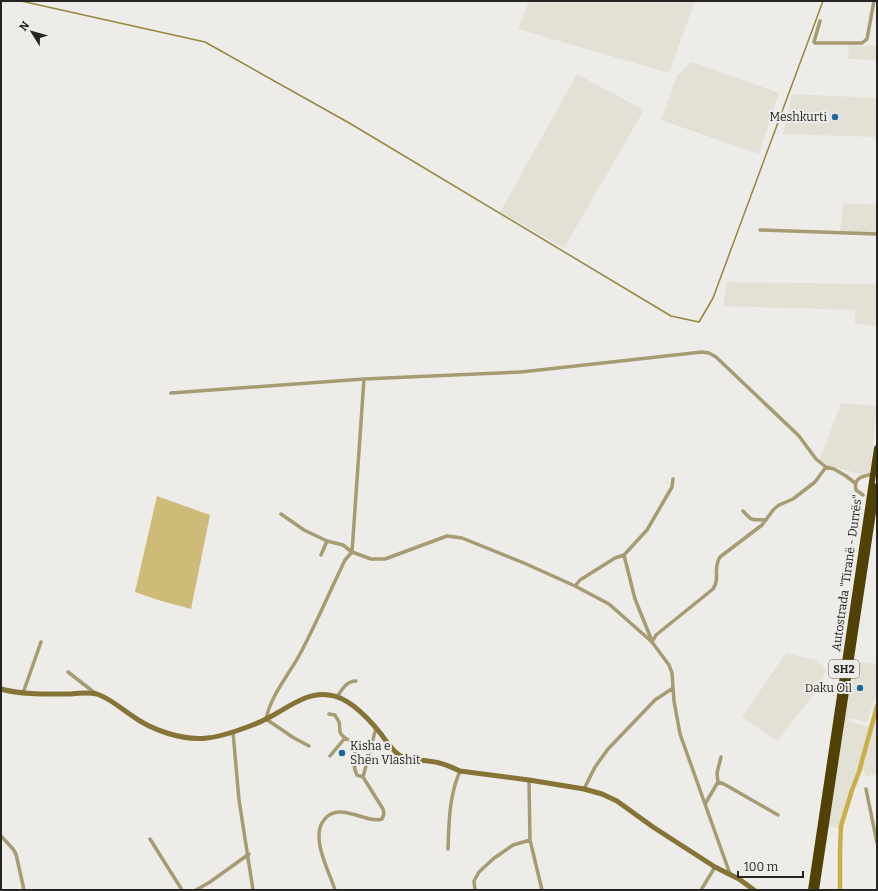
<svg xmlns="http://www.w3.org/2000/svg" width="878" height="891" viewBox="0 0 878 891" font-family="Bitter,serif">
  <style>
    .built { fill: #e3e1d6 }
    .green { fill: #cebb77 }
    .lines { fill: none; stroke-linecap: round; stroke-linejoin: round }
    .stream { stroke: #98853d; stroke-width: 1.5 }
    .canal { stroke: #caaf48; stroke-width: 4.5 }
    .street { stroke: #a69b73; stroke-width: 3.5 }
    .secondary { stroke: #857435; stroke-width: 5 }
    .highway { stroke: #504205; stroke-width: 6 }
    .poi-dot { fill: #1f689b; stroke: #edece9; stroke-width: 1.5 }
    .labels { text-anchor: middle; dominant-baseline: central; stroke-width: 4; stroke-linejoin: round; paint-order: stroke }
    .shield { fill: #edece9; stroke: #61605e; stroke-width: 1 }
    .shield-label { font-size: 11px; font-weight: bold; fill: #252423 }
    .poi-label { font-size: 12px; fill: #252423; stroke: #edece9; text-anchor: end }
    .street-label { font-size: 12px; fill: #252423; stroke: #edece9 }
  </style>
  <rect width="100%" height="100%" fill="#edece9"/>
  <path class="built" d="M529 1H695L669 73 518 29Z
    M849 45 877 46V60L848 59Z
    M692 62 779 93 759 154 661 120 677 75Z
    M577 74 644 110 564 248 500 212Z
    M792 94 877 98V137L783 134Z
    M843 203 877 205V233L840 232Z
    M727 282 877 284V326L855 324V310L723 306Z
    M841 403 877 406 870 472 860 474 827 465 820 459Z
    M786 653 816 660 826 670 819 688 777 741 742 717Z
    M852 661 877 664V693L867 722 849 718 848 721 873 728 877 713V774L866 777 864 772 858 770 847 799 839 828 828 826Z"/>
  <path class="green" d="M157 496 210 515 191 609 158 600 135 592Z"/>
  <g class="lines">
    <path class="stream" d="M21 1 205 42 351 124 671 316 699 322 713 298 823 1"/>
    <path class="canal" d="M840 890V851L841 826 852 790 859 772 877 706"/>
    <path class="street" d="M820 21 814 42 815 43H862L867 39 874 1
      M760 230 877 234
      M171 393 364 379 521 372 702 352 709 353 716 357 799 436 816 459 826 467 834 469 846 476 855 483
      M863 495 856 490C853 477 864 476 873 474
      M743 511C754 523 751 519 766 520
      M281 514 304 530 327 541 343 545 352 552 371 559H385L447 536 462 538 524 563 575 586 609 604 652 642 669 665 672 673 674 701 680 734 730 874
      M321 555 327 541
      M624 555 635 599 652 641
      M575 586 580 580 615 558 624 555 647 530 672 487 673 479
      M652 642 656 635 713 589C721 577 712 570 720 557L762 525 774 509 779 505 793 499 815 482 826 467
      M68 672 95 693
      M23 693 41 642
      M337 697C342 689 347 681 356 681
      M329 714 335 715C335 716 339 721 339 722 341 729 337 732 345 738
      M233 732 239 800 253 890
      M309 746 294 738 266 719C271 695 288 676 300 654 316 624 330 591 345 560L352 552 364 379
      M330 756 345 738C365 748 348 760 357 775L363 777
      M529 780 530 840 542 890
      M718 782 724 784 778 815
      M584 789 595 767 608 749 655 700 673 688
      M866 789 877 843
      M705 804 718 782 717 773 721 757
      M1 836 13 849 16 854 24 890
      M150 839 182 890
      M448 849C449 822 449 796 460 771
      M196 890 210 882 249 854
      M335 890C329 871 310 837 324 820 331 810 342 811 352 814 361 816 374 822 382 819L384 814 383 809 363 777 376 728
      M475 890 474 881 479 872 493 859 513 845 530 840
      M701 890 715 867"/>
    <path class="secondary" d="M1 689C23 695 47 694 70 694 79 693 89 692 97 694 109 698 121 708 131 715 151 730 183 741 207 738 222 737 255 725 268 718 286 709 307 691 329 695 349 697 369 719 381 734 386 741 392 750 399 755 407 761 419 759 428 761 439 762 450 766 460 771L529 780 584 789 602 794 617 801 653 827 715 867 739 879 754 890"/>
    <path class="highway" d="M811 890 877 448
      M816 890 877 486"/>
  </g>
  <g class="poi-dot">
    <circle cx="835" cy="117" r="4"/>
    <circle cx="860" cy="688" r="4"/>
    <circle cx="342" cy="753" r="4"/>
  </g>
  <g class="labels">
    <rect class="shield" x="829" y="660" width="30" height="18" rx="3"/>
    <g class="shield-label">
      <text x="844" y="669">SH2</text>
    </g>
    <g class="poi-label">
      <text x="827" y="117">Meshkurti</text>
      <text x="852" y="688">Daku Oil</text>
      <text x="350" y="746" text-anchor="start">Kisha e<tspan x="350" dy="14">Shën Vlashit</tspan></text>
    </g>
    <g class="street-label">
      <text transform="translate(847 573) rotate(-82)">Autostrada "Tiranë - Durrës"</text>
    </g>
  </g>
  <rect width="878" height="891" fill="none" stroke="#252423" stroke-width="4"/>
  <g transform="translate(32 32) rotate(307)" stroke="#edece9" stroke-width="3" paint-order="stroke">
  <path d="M0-3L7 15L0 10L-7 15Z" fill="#252423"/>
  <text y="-6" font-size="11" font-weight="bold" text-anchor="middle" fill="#252423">N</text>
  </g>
  <path d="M738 871v6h65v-6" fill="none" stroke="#252423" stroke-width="2"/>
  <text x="744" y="871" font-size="12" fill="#252423" stroke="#edece9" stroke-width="3" paint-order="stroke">100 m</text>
</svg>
